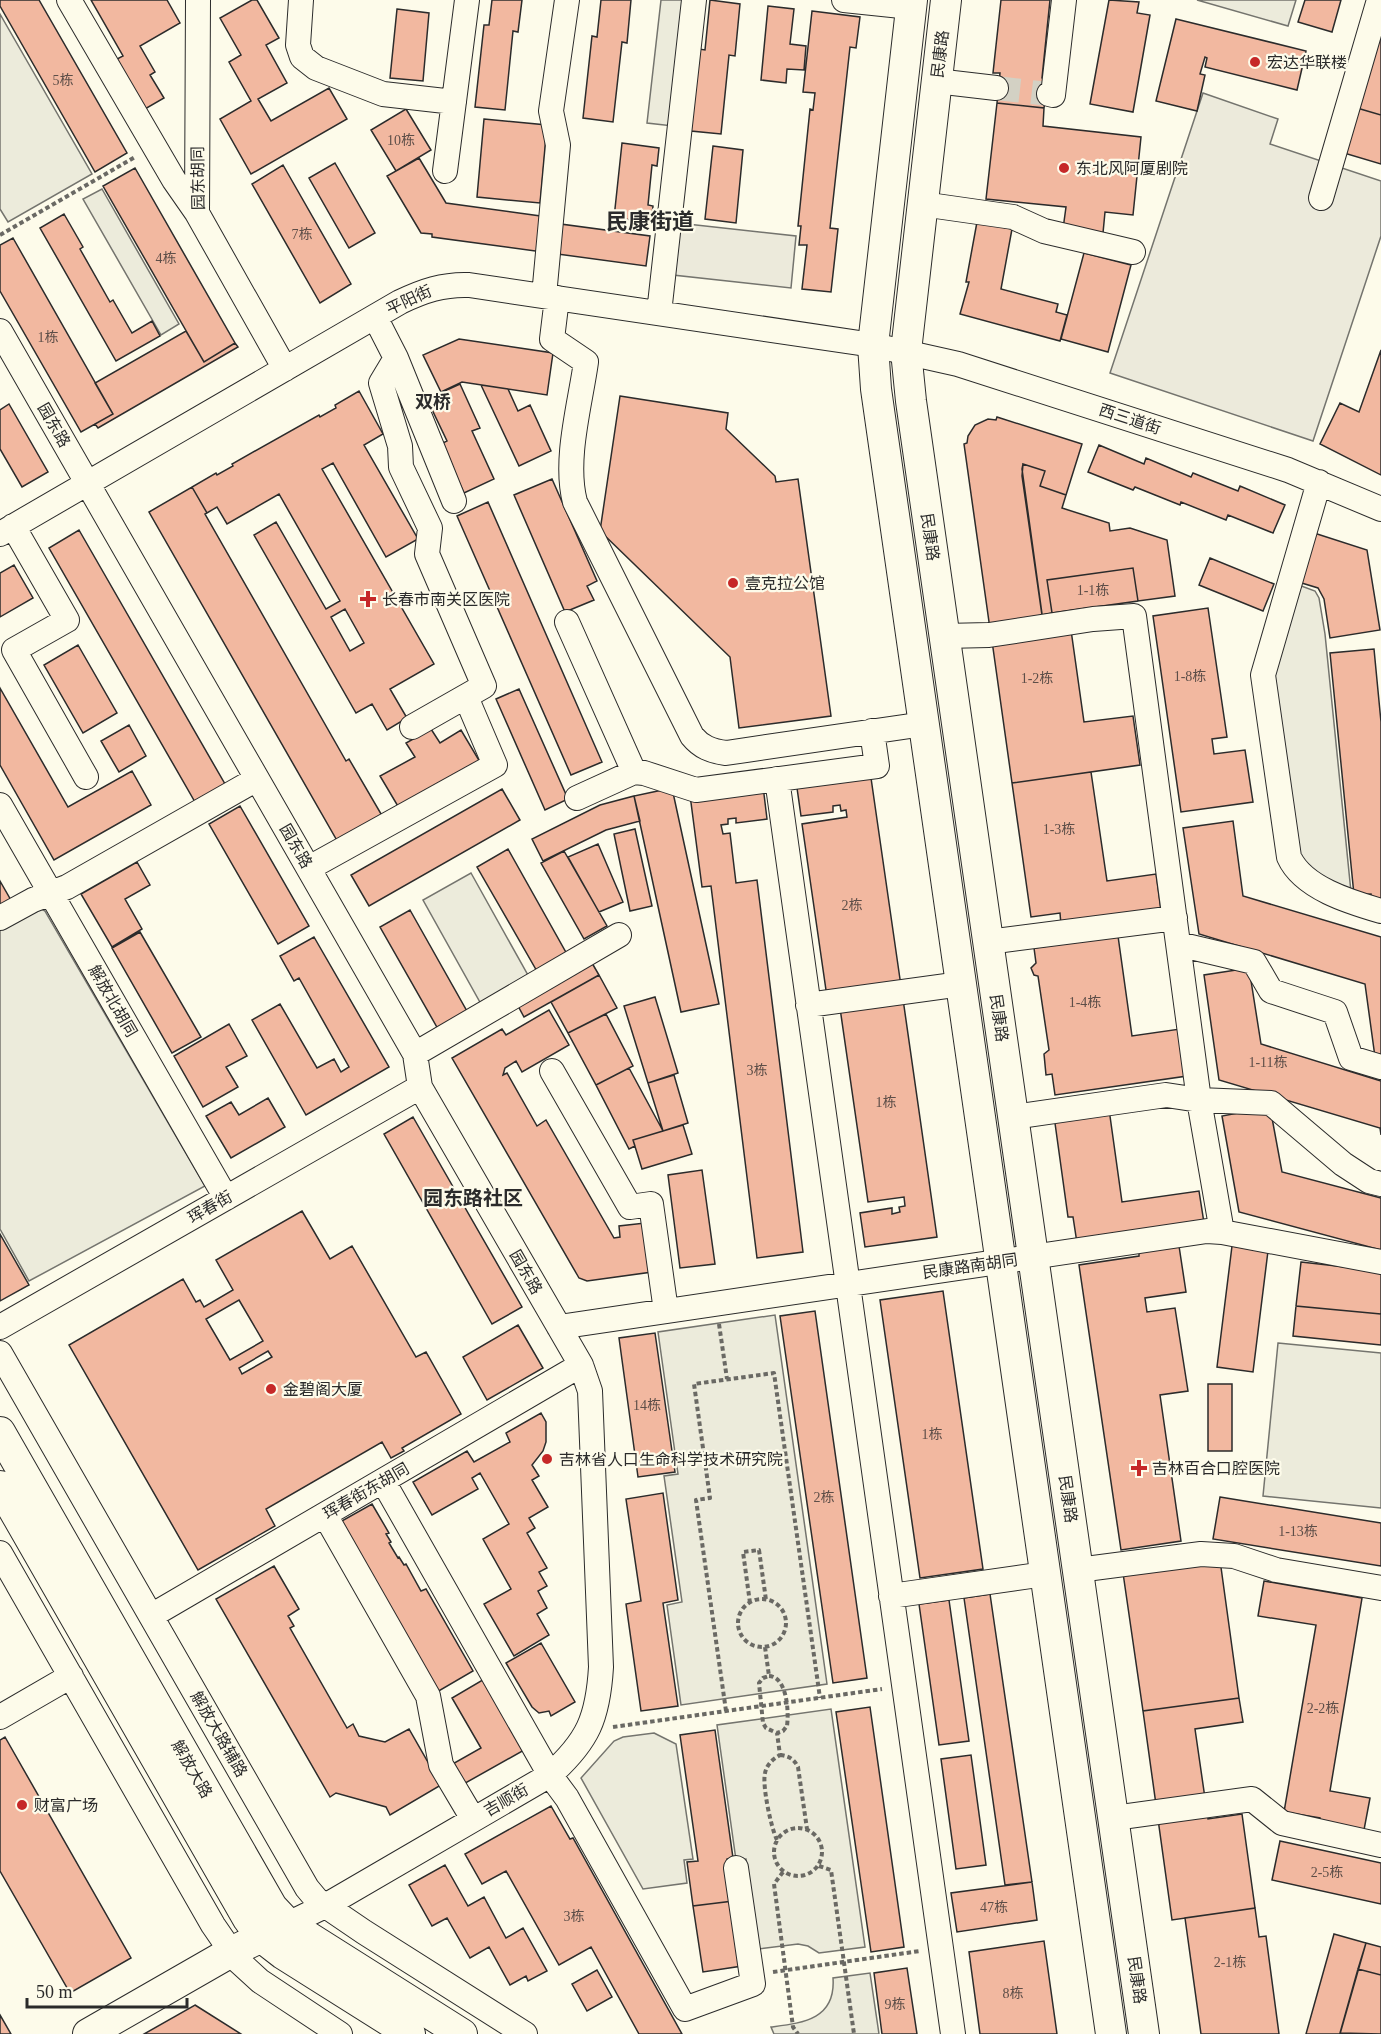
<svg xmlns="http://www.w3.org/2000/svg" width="1381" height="2034" viewBox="0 0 1381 2034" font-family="'Times New Roman','Noto Sans SC',serif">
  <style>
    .green { fill: #ecebdb; stroke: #74746e; stroke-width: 1.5 }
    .parking { fill: #eceadb; stroke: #74746e; stroke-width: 1.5 }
    .building { fill: #f2b8a0; stroke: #2b2b2b; stroke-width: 1.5; fill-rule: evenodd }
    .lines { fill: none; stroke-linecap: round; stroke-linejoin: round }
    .minor-tunnel { stroke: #d3d1c4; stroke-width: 24; stroke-dasharray: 24 12; stroke-linecap: butt }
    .minor-casing { stroke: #2b2b2b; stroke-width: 26 }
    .major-casing { stroke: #2b2b2b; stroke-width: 32 }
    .path { stroke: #6a6964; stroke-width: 4; stroke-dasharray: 4.5 3; stroke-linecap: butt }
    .minor { stroke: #fdfbea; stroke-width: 24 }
    .major { stroke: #fdfbea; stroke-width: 30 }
    .poi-dot { fill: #c62828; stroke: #fdfbea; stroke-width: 2 }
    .labels { text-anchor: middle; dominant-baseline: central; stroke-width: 4.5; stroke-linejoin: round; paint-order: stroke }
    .number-label { font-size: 14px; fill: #5d4e48 }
    .street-label { font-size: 16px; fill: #2b2b2b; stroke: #fdfbea }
    .poi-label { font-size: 16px; fill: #2b2b2b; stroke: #fdfbea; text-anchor: start }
    .neighbourhood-label { font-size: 18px; font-weight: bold; fill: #2b2b2b; stroke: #fdfbea }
    .quarter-label { font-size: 20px; font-weight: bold; fill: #2b2b2b; stroke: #fdfbea }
    .district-label { font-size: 22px; font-weight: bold; fill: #2b2b2b; stroke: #fdfbea }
  </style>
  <rect width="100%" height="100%" fill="#fdfbea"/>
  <path class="green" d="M661 0H686L673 126 647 123Z
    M1197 0H1296L1288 26Z
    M0 14 92 174 8 222 0 209Z
    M102 189 179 324 161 335 83 199Z
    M1296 584 1315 591 1319 598 1325 634 1351 892 1298 865 1271 662Z
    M471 873 529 977 481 1004 423 900Z
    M38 907 45 911 205 1186 29 1281 0 1229V928Z
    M775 1315 827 1684 681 1705 667 1605 682 1602 664 1476 678 1474 658 1332Z
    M1278 1343 1381 1353V1508L1263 1496Z
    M831 1709 865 1947 819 1953 808 1946 798 1944 759 1949 746 1859 736 1860 717 1725Z
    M654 1733 676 1744 693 1859 684 1860 687 1883 643 1889 581 1778 614 1741 623 1737Z
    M870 1973 879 2034H774L771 2027C802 2023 836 2020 833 1978Z"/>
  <path class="parking" d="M1203 93 1278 119 1270 144 1381 181V236L1313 441 1110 373Z
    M678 223 796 236 791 288 673 275Z"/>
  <path class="building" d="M0 0H39L127 153 95 172 0 6Z
    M91 0H167L180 23 140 46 155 72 150 75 164 98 145 109 117 59 123 56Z
    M252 0H257L279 38 266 45 287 83 258 99 271 121 329 88 347 119 251 174 220 119 251 101 229 62 241 55 220 18Z
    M492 0H522L518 32 513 31 505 110 475 107 484 25H489Z
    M601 0H631L627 43 622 42 613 122 583 118 592 36 597 37Z
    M710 0 740 4 735 56 729 55 721 134 691 131 699 49 705 50Z
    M1001 0H1050L1042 78 1048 79 1044 108 997 103 1000 73H993Z
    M1109 0 1139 2 1137 13 1150 15 1133 112 1090 104Z
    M1305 0H1341L1332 32 1298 22Z
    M768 6 794 9 790 44 806 46 804 70 787 69 786 83 761 80Z
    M397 9 429 13 423 81 390 78Z
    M812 11 860 17 856 48 850 47 830 228 838 229 831 292 802 289 807 245H799L801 226H798L810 109 813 110 815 93 803 92Z
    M1176 19 1306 51 1297 90 1205 67 1207 58 1205 57 1200 74 1205 75 1197 111 1156 101Z
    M1377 38 1381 39V115L1357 108Z
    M997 103 1044 108 1043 126 1141 137 1133 215 1105 212 1103 233 1063 229 1066 207 986 199Z
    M1357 108 1381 115V164L1344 153Z
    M406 109 431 150 396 171 371 130Z
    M484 119 547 125 540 203 477 197Z
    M622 143 659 148 657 166 652 165 648 205 653 206 651 222 614 218Z
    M713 146 743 150 736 223 705 219Z
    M419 158 446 203 562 219 561 224 650 236 646 266 432 237V234L421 233 387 176Z
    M335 163 375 233 349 248 309 178Z
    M283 165 351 284 320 303 252 184Z
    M135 168 235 343 204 362 103 186Z
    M64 214 83 247 80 249 110 302 113 300 132 333 152 321 160 336 116 361 40 228Z
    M977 222 1012 229 1001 289 1058 304 1056 312 1067 315 1060 341 960 314 969 282H966Z
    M13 238 113 414 81 432 0 291V245Z
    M1084 253 1131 265 1108 352 1061 339Z
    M186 331 204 362 235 343 238 347 98 428 95 424 113 414 95 383Z
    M459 339 553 353 547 395 462 382 441 392 423 355Z
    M1381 350V475L1320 444 1340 403 1359 412Z
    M460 384 480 428 472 431 494 479 464 493 441 444 447 441 427 399Z
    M481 385 508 389 518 411 530 405 551 451 519 466Z
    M359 391 383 434 364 445 418 539 386 557 333 463 322 469 434 664 390 689 407 718 387 730 372 704 356 713 254 535 276 522 326 609 340 601 279 494 227 524 217 507 207 513 192 487 216 473 217 475 233 466 232 464 319 415 320 417 336 408 335 405ZM345 609 364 643 350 651 331 617Z
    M620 396 728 413 726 429 775 476 776 482 798 479 831 716 739 728 730 657 600 531Z
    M9 404 48 472 22 487 0 449V410Z
    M997 417 1082 444 1066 495 1040 486 1045 471 1023 464 1022 469 1043 621 990 629 964 444 967 443 968 436 975 425 988 419 996 420Z
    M1099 445 1144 464 1146 458 1191 477 1193 473 1238 491 1240 486 1285 505 1273 533 1228 515 1226 520 1181 502 1180 505 1135 487 1133 490 1088 472Z
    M1023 464 1045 471 1040 486 1066 495 1062 508 1109 523 1110 531 1130 528 1167 540 1175 596 1138 601 1133 568 1047 580 1052 613 1042 615 1022 476Z
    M552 479 597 581 587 586 594 600 565 612 514 495Z
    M192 487 207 513 205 514 346 761 349 759 384 819 339 844 149 512Z
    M488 502 602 762 571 775 457 516Z
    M79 530 225 784 195 802 49 548Z
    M1311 532 1367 550 1380 630 1330 638 1324 599 1318 588 1295 581Z
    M1210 558 1274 584 1263 611 1199 585Z
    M14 565 33 598 0 617V573Z
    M1133 568 1138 601 1052 613 1047 580Z
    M1208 608 1227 737 1212 739 1214 754 1245 750 1253 802 1181 812 1153 616Z
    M1071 630 1084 722 1133 716 1140 765 1012 783 992 641Z
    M78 645 117 713 83 733 44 665Z
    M1374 649 1381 722V903L1372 904 1371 894 1354 895 1330 653Z
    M0 688 68 807 132 771 151 805 54 860 0 765Z
    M519 689 568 799 545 810 496 699Z
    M129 725 146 756 119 772 101 741Z
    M431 729 440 743 461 730 480 762 399 808 380 776 415 757 406 743Z
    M870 771 901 986 827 997 802 824 847 817 846 810 841 811 840 805 833 806V812L801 816 796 781Z
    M1091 772 1107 881 1156 874 1161 911 1061 925 1060 913 1031 917 1012 783Z
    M763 786 767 819 736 823V818L728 819V824L721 825 723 834 730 833 736 883 757 880 803 1252 757 1258 711 886 702 887 690 795Z
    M672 788 719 1004 681 1012 634 796Z
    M502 789 520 820 369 906 351 875Z
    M634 796 640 821 606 830 543 861 532 839 600 805Z
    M240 806 309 926 278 944 209 824Z
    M1233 821 1243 896 1381 937V1056L1375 1057 1365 984 1199 934 1183 828Z
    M635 829 652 906 630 911 614 834Z
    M598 844 623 902 599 912 568 857Z
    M508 849 568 956 538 973 477 867Z
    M564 851 607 926 584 939 541 863Z
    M137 862 150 885 125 899 142 929 112 947 81 894Z
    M0 881 12 902 0 909Z
    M410 910 468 1013 438 1029 380 927Z
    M140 932 201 1037 172 1053 112 948Z
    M1118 936 1132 1036 1180 1029 1187 1076 1055 1095 1052 1074 1046 1075 1044 1054 1049 1050 1038 976 1034 975 1031 968 1036 963 1034 948Z
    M314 937 389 1067 306 1115 252 1020 280 1004 317 1068 334 1059 341 1072 349 1067 299 978 294 981 280 956Z
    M592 963 599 975 524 1017 517 1004Z
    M1249 968 1261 1044 1381 1081V1135L1380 1128 1219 1080 1204 975Z
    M599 975 617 1008 568 1033 551 1002Z
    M655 997 678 1073 648 1083 624 1006Z
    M903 999 937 1237 865 1247 860 1213 892 1208V1214L900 1212 899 1207 905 1206 904 1197 868 1202 840 1008Z
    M549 1010 569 1045 522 1072 516 1061 505 1068 503 1075 507 1073 537 1126 546 1120 614 1238 620 1237 619 1226 645 1223 652 1272 587 1281 579 1278 452 1058 502 1029 506 1035Z
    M606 1014 633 1066 596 1085 568 1033Z
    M229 1024 247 1056 226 1067 238 1087 203 1107 174 1056Z
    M629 1068 663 1131 633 1140 635 1146 629 1149 596 1085Z
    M674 1075 688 1123 663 1131 648 1083Z
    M268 1098 285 1127 231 1158 206 1116 231 1102 239 1115Z
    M1270 1107 1282 1172 1381 1198V1250L1239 1212 1222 1116Z
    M1109 1109 1122 1202 1199 1191 1204 1223 1077 1243 1073 1217H1068L1054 1116Z
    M413 1117 522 1307 492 1324 384 1134Z
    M683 1125 692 1154 642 1169 633 1140Z
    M702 1170 715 1264 680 1268 668 1175Z
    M302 1211 330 1259 352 1246 416 1357 426 1352 461 1414 402 1448 404 1451 391 1458 382 1442 266 1509 275 1526 198 1570 69 1345 183 1279 196 1302 200 1300 204 1307 233 1290 216 1260ZM239 1300 263 1341 230 1360 206 1319ZM268 1351 272 1357 242 1374 239 1368Z
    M0 1234 29 1285 0 1301Z
    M1179 1246 1186 1292 1145 1298 1147 1312 1175 1308 1188 1391 1160 1395 1181 1541 1121 1550 1079 1265 1139 1256V1252Z
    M1232 1246 1268 1251 1253 1372 1217 1367Z
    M1301 1262 1381 1271V1314L1296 1306Z
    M943 1291 983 1569 920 1578 880 1300Z
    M1296 1306 1381 1314V1345L1293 1336Z
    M815 1311 867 1678 833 1683 780 1316Z
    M518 1325 543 1368 487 1400 463 1357Z
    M655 1333 675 1472 638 1477 619 1338Z
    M1208 1384H1232V1451H1208Z
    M541 1413 546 1422V1442L543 1451 532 1465 539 1476 532 1480 548 1507 529 1518 535 1528 527 1533 547 1568 539 1572 547 1586 538 1591 547 1608 537 1614 549 1635 514 1656 484 1604 511 1589 483 1539 509 1524 480 1473 472 1478 478 1489 432 1515 413 1482 467 1451 474 1462 510 1442 506 1433Z
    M663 1493 678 1600 663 1603 678 1706 641 1711 626 1604 641 1601 626 1499Z
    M1220 1497 1381 1523V1566L1213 1539Z
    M372 1504 389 1533 386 1534 391 1542 389 1543 398 1558 399 1557 404 1565 406 1564 421 1591 426 1589 473 1671 437 1692 340 1522Z
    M1220 1560 1239 1698 1143 1711 1123 1573Z
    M274 1566 299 1609 288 1616 294 1626 290 1628 347 1728 353 1724 359 1736 385 1742 409 1729 441 1785 390 1815 386 1807 336 1793 330 1797 216 1599Z
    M1264 1581 1362 1598 1330 1791 1370 1798 1364 1830 1320 1822V1818L1284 1812 1316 1625 1258 1616Z
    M990 1594 1032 1882 1005 1885 964 1598Z
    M949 1600 969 1741 939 1745 919 1604Z
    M541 1643 575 1702 551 1716 549 1711 539 1713 532 1707 506 1663Z
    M486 1678 526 1749 460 1786 449 1766 481 1748 452 1698Z
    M1239 1698 1243 1722 1195 1729 1208 1819 1242 1814 1255 1908 1172 1920 1143 1711Z
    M870 1707 904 1947 871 1952 836 1712Z
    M715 1730 733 1858 727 1859 733 1901 693 1906 687 1862 698 1861 680 1735Z
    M5 1737 131 1958 70 1993 0 1871V1740Z
    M971 1755 986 1865 956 1869 941 1759Z
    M551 1806 570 1839 573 1838 682 2034H639L591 1947 559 1965 506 1871 482 1884 465 1854Z
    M1280 1841 1381 1863V1904L1272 1880Z
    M445 1865 468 1906 484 1897 506 1938 523 1928 547 1971 528 1981 526 1976 510 1985 489 1947 470 1958 447 1918 432 1926 409 1885Z
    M1032 1882 1037 1920 957 1932 951 1893Z
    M733 1901 742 1966 703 1972 693 1906Z
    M1255 1908 1259 1937 1266 1936 1279 2034H1201L1185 1918Z
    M1334 1934 1366 1943 1340 2034H1306Z
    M1044 1941 1057 2034H980L969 1952Z
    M1366 1943 1381 1947V1975L1358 1969Z
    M907 1968 917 2034H882L874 1973Z
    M1358 1969 1381 1975V2034L1340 2033Z
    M597 1970 612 1997 587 2011 572 1984Z
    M195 2005 241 2034H144Z
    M0 2015 11 2034H0Z"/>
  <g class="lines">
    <path class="minor-tunnel" d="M996 88 1049 94"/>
    <g class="minor-casing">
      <path id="minor" d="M69 0 174 180 197 213
        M198 0 197 213 285 369
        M301 0 298 45 302 57 316 68 383 94 454 102
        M844 0 911 7
        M936 81 996 88
        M1049 94 1053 95 1064 0
        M445 171 467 0
        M1321 198 1379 0
        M922 204 1013 217 1044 231 1133 252
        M544 296 558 145 551 111 567 0
        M557 298 552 339 586 362C580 405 564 460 575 502L692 736C701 747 711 751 726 753L924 724
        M659 313 694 0
        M375 317 396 358 454 501
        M0 331 415 1054 420 1087 581 1365 590 1391 601 1667C598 1718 588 1741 550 1775L325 1906 288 1924
        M396 358 381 383 400 446 401 467 430 528 427 554 484 686 412 727
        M1319 482 1263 675 1289 857C1303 888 1350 902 1381 911
        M13 526 67 620 14 650 86 777
        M0 534 400 302C423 291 443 284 469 285L873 345 958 364 1288 470 1381 509
        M567 622 634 772
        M944 636 989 635 1093 619 1134 616 1199 1100 1222 1232
        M777 779 953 2034
        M577 798 634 772 644 773 696 790 877 766 872 731
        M0 805 226 1198
        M309 868 495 765 466 697
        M0 918 33 900 67 887 257 779
        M988 942 1175 918
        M1178 944 1254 962 1271 991 1335 1012 1351 1058 1381 1067
        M808 1005 961 984
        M415 1054 619 935
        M552 1071 630 1207 651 1204 666 1311
        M1013 1117 1166 1095 1199 1100 1271 1103 1343 1164 1369 1181 1381 1184
        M0 1327 420 1087
        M559 1327 1207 1231 1222 1232 1381 1262
        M0 1353 307 1888 317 1900 364 1932 525 2034
        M383 1481 550 1775 567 1798 685 2009 753 1984 736 1868
        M325 1515 428 1696 441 1765 473 1819
        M0 1553 213 1925 237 1960 260 1981 340 2034
        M1078 1570 1201 1554 1234 1556 1276 1570 1381 1588
        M891 1596 1045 1574
        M151 1616 581 1365
        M0 1717 71 1676
        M1114 1818 1252 1799 1282 1823 1381 1845"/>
    </g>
    <g class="major-casing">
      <path id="major" d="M912 0 873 345 876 389 1111 2034
        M946 0 906 351 911 401 1144 2034
        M0 1432 272 1907 288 1924 462 2034
        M0 1486 248 1919 261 1937 283 1954 410 2034
        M88 2034 231 1952 280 1928"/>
    </g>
    <path class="path" d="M0 235 135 157
      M719 1324 727 1379
      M738 1623a24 24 0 1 1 48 0a24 24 0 1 1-48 0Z
      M750 1603 743 1552 759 1550 766 1600
      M765 1647 769 1676
      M769 1676C787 1677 789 1711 787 1726L783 1731 777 1733 766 1728 763 1723 759 1683 763 1678Z
      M726 1711 696 1500 710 1498 694 1384 774 1373 820 1698
      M613 1727 882 1689
      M780 1755C789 1756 794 1759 798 1767L807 1829
      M774 1852a24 24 0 1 1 48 0a24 24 0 1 1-48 0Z
      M777 1840C771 1828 762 1785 765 1773 767 1764 773 1759 780 1755L777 1733
      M819 1866 831 1870 854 2034
      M783 1872 774 1884 793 2027 798 2034
      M773 1972 920 1951"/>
    <use href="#minor" class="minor"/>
    <use href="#major" class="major"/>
  </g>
  <g class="poi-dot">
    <circle cx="1255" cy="62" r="6"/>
    <circle cx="1064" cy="168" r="6"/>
    <circle cx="733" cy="583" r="6"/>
    <path d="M365 590h6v6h6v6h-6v6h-6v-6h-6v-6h6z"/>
    <circle cx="271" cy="1389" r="6"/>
    <circle cx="547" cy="1459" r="6"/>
    <path d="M1136 1459h6v6h6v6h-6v6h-6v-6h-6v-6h6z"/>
    <circle cx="22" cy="1805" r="6"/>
  </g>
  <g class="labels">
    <g class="number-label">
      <text x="63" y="80">5栋</text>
      <text x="401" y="140">10栋</text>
      <text x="302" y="234">7栋</text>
      <text x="166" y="258">4栋</text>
      <text x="48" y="337">1栋</text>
      <text x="1093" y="590">1-1栋</text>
      <text x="1190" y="676">1-8栋</text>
      <text x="1037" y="678">1-2栋</text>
      <text x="1059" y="829">1-3栋</text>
      <text x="852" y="905">2栋</text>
      <text x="1085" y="1002">1-4栋</text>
      <text x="1268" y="1062">1-11栋</text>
      <text x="757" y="1070">3栋</text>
      <text x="886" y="1102">1栋</text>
      <text x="647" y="1405">14栋</text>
      <text x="932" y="1434">1栋</text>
      <text x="824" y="1497">2栋</text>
      <text x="1298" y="1531">1-13栋</text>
      <text x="1323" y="1708">2-2栋</text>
      <text x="1327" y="1872">2-5栋</text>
      <text x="994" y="1907">47栋</text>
      <text x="574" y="1916">3栋</text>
      <text x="1230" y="1962">2-1栋</text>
      <text x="1013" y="1993">8栋</text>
      <text x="895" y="2004">9栋</text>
    </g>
    <g class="street-label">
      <text transform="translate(940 54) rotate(-83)">民康路</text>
      <text transform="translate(198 178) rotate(-91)">园东胡同</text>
      <text transform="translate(409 300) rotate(-25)">平阳街</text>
      <text transform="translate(1130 419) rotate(18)">西三道街</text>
      <text transform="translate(54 425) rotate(60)">园东路</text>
      <text transform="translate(930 537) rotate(82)">民康路</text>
      <text transform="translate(296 846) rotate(60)">园东路</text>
      <text transform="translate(113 1001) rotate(60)">解放北胡同</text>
      <text transform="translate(999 1018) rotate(82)">民康路</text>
      <text transform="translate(210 1207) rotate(-30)">珲春街</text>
      <text transform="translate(970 1266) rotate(-8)">民康路南胡同</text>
      <text transform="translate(526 1272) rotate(60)">园东路</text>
      <text transform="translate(366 1491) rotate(-30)">珲春街东胡同</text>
      <text transform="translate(1068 1499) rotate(82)">民康路</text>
      <text transform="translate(219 1734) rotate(60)">解放大路辅路</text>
      <text transform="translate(192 1769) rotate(60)">解放大路</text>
      <text transform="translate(506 1800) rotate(-30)">吉顺街</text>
      <text transform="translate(1137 1980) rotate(82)">民康路</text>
    </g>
    <g class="poi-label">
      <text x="1267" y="62">宏达华联楼</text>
      <text x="1076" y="168">东北风阿厦剧院</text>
      <text x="745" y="583">壹克拉公馆</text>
      <text x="382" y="599">长春市南关区医院</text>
      <text x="283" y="1389">金碧阁大厦</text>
      <text x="559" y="1459">吉林省人口生命科学技术研究院</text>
      <text x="1152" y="1468">吉林百合口腔医院</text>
      <text x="34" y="1805">财富广场</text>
    </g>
    <g class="neighbourhood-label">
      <text x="433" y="402">双桥</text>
    </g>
    <g class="quarter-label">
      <text x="473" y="1198">园东路社区</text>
    </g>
    <g class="district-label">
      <text x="650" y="221">民康街道</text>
    </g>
  </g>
  <path d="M27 1998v9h160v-9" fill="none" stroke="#2b2b2b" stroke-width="3"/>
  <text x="36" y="1998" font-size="18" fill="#2b2b2b" stroke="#fdfbea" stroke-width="4.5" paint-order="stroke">50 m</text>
</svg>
